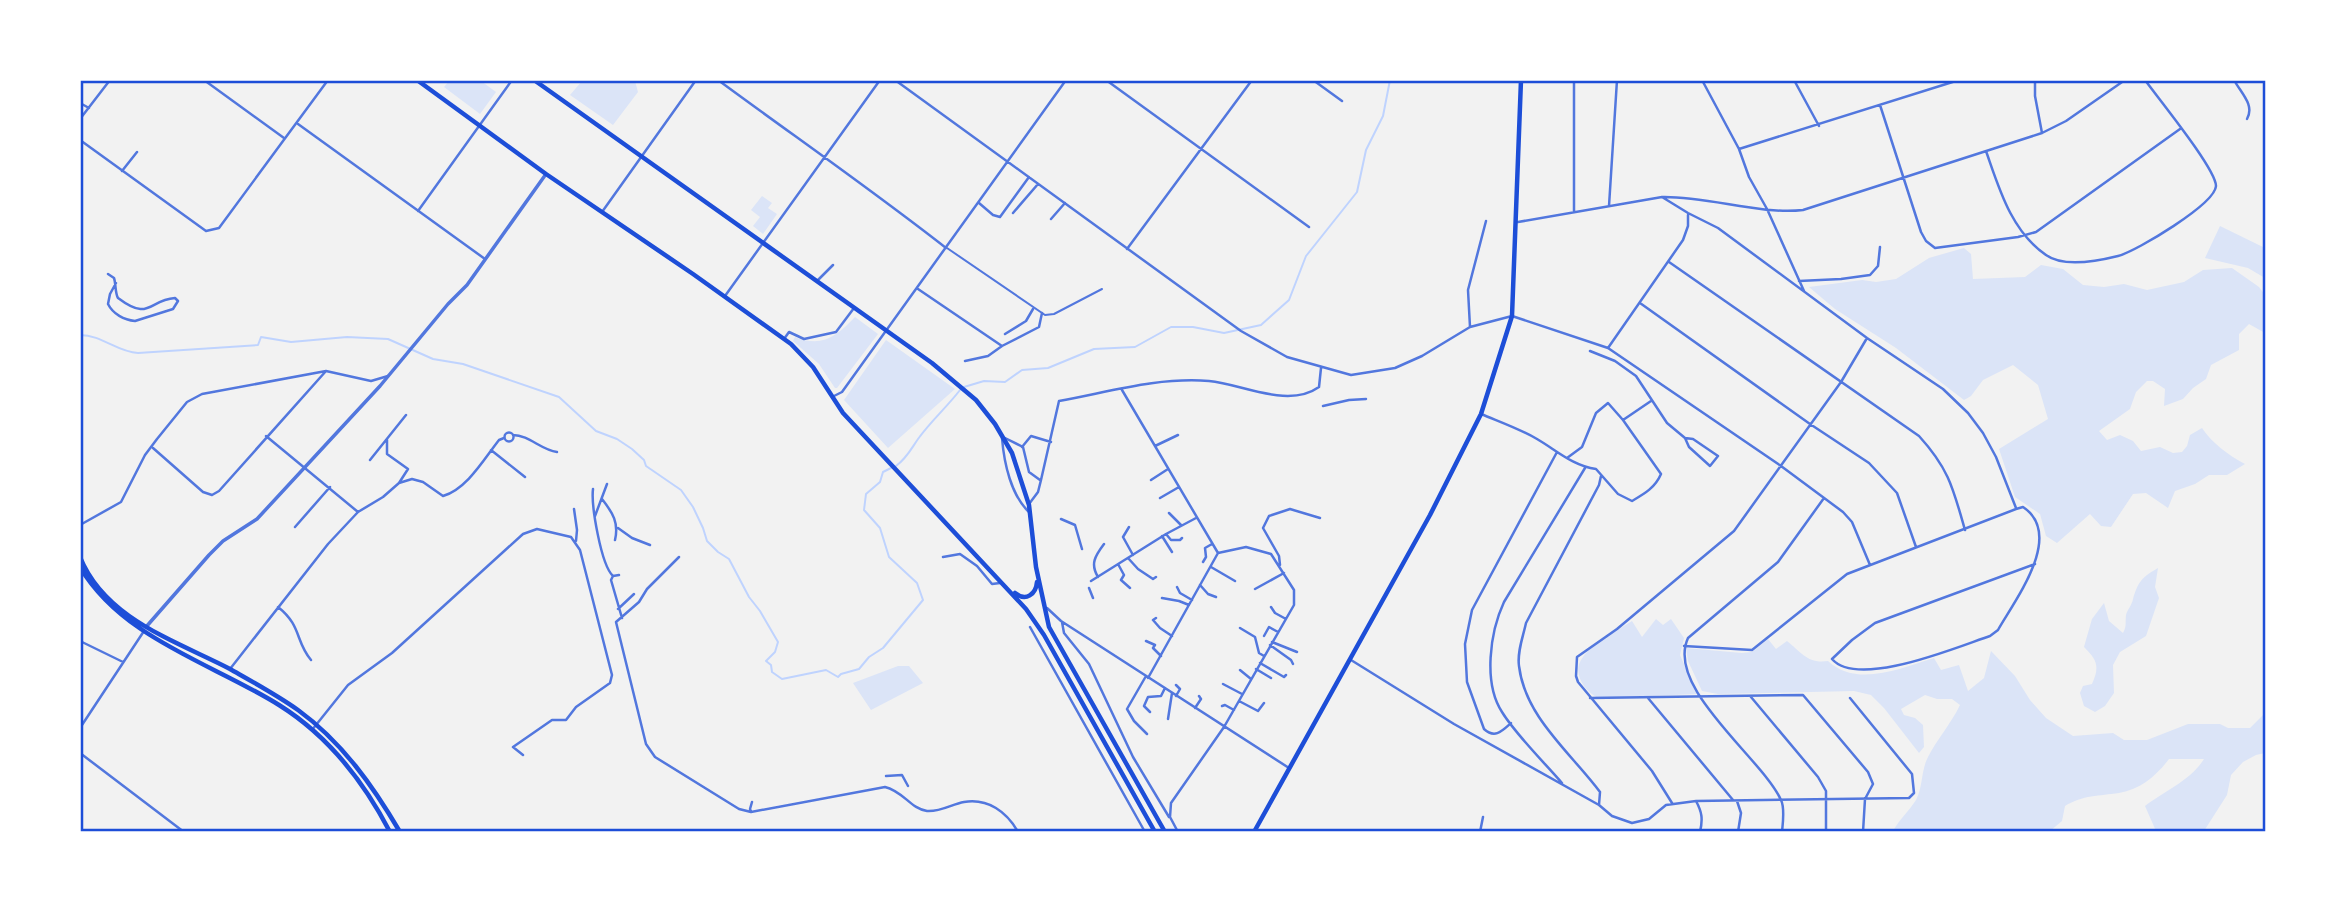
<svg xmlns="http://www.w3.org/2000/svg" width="2346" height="912" viewBox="0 0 2346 912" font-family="'Source Sans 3',sans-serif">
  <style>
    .green { fill: #dbe4f7 }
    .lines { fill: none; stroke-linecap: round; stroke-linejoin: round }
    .stream { stroke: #bfd3fe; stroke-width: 2 }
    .service { stroke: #5277de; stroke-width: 2 }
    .minor { stroke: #5277de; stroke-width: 2.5 }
    .tertiary { stroke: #5277de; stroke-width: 3.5 }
    .secondary { stroke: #1d4ed8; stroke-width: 4.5 }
    .primary { stroke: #1d4ed8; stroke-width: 4.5 }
    .trunk { stroke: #1d4ed8; stroke-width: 4.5 }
    .neatline { fill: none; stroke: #1d4ed8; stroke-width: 2.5 }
  </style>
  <rect width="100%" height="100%" fill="#f2f2f2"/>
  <path class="green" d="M449 81H481L496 92 480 114 444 87Z
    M635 81 638 92 613 125 570 95 582 81Z
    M762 196 772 203 768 208 777 214 763 234 753 226 760 217 751 210Z
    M2220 226 2265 248V278L2248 268 2205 258Z
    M1964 248 1971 254 1973 279 2025 277 2041 265 2063 269 2083 285 2104 287 2124 284 2147 290 2184 282 2203 270 2232 268 2259 287 2265 295V333L2249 324 2239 334V350L2211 365 2206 379 2193 388 2183 399 2164 406 2165 389 2153 381H2147L2136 392 2130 409 2099 431 2107 440 2120 435 2133 441 2141 451 2160 447 2173 453 2182 452 2187 446 2190 435 2202 428C2212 443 2228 455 2245 464L2227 475H2209L2195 484 2175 491 2168 508 2146 493 2133 494 2111 527 2101 526 2090 514 2057 543 2046 536 2040 514 2015 497 1999 449 2048 419 2038 385 2013 365 1983 380 1971 396 1964 400 1896 348 1835 309 1809 287 1862 280 1876 282 1896 279 1929 258Z
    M855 317 878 334 837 388H835L819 364 793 341 795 337C822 348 837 336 855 317Z
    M886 340 955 389 888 448 844 400Z
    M2158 568 2155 587 2159 598 2146 636 2120 652 2113 665 2114 693 2105 706 2095 712 2084 706 2080 693 2083 686 2092 684C2100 666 2097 660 2084 647L2092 619 2104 603 2109 621 2123 633C2127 626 2125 622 2126 615 2127 610 2132 605 2133 599 2138 582 2142 577 2158 568Z
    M1656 619 1663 625 1671 619 1684 638 1680 655 1697 694 1598 698C1584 691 1571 672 1583 657 1592 644 1618 630 1632 621L1642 637Z
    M1768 639 1776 649 1787 641C1802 653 1808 664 1828 661 1857 688 1901 668 1934 658L1941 670 1959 665 1968 691 1984 678 1991 651 2015 676 2030 700 2046 718 2073 736 2113 733 2124 740H2147L2188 724H2220L2228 728H2250L2265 713V753L2256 755 2243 762 2231 775 2227 795 2204 831H2156L2145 806C2165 791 2191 780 2204 759H2169C2156 776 2141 789 2119 793 2099 796 2083 795 2065 806L2062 821 2050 831H1893C1899 820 1909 811 1916 800 1923 787 1921 770 1928 757 1937 739 1951 724 1960 705L1952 699H1937L1925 695 1901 709 1904 715 1915 718 1923 725 1924 747 1919 753 1884 708 1871 695 1854 691 1718 694 1702 691 1688 661 1686 648 1742 653 1752 652Z
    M898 666H909L923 683 871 710 853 683Z"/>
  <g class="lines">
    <path class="stream" d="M80 335C102 335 117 352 138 353L258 345 261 337 291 342 347 337 388 339 433 359 463 364 559 397 596 431 617 439 632 449 644 460 646 466 681 490 693 507 703 528 707 541 718 552 729 559 749 597 760 611 778 642 775 652 766 661 771 665 772 672 782 679 826 670 838 677 841 674 859 669 869 657 883 648 923 600 917 583 889 557 880 528 864 510 866 494 880 482 883 472 891 468
      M964 387 984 381 1005 382 1022 370 1048 368 1094 349 1135 347 1171 327H1193L1224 333 1261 325 1289 300 1306 256 1357 192 1366 150 1383 116 1390 80
      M896 466C907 458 911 449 918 439 930 422 947 407 960 390"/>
    <path class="service" d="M947 248 1045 315 1054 314 1102 289"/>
    <path class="minor" d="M204 80 284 138
      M718 80C794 136 872 190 946 248
      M895 80 1241 331 1287 357 1351 375 1395 368 1422 356 1470 327 1512 316 1608 348 1781 466 1843 512 1852 522 1870 565
      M1106 80 1309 227
      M1313 80 1342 101
      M1608 80 1617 81
      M1702 80 1739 149 1749 177 1767 209 1804 291
      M1794 80 1819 126
      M2035 80V96L2042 133
      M2234 80C2241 93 2255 105 2247 119
      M80 103 89 108
      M1880 105 1921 232 1926 241 1935 248 2018 237 2036 232 2180 129
      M80 119 110 80
      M298 124 485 259
      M80 140 206 231 219 228 328 80
      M1739 149 1959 80
      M1986 151C1999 188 2011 231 2046 255 2064 268 2098 261 2118 256 2137 251 2215 204 2216 186 2216 169 2158 98 2145 80
      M122 171 137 152
      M1662 197 1688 213 1718 228 1867 338 1943 389 1968 413 1983 433 1996 457 2016 508
      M979 203 993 215 1000 217 1029 177
      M1609 206 1617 80
      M418 211 512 80
      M602 212 696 80
      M1574 212V80
      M1013 213 1038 184
      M1051 219 1065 203
      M1518 222 1662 197C1708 196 1760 215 1803 210L2042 133 2066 121 2125 80
      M1127 249 1252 80
      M1669 262 1919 436C1949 469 1953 488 1965 530
      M108 274 114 278C116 284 115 293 118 298 150 322 148 300 175 298L178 301 173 309 135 321C124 320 113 314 108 304L110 294 116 283
      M817 281 833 265
      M1799 281 1841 279 1870 275 1878 266 1880 247
      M918 289 1002 346 1039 327 1042 313
      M725 296 880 80
      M1640 303 1810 424 1869 463 1897 493 1916 547
      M1470 327 1468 290 1486 221
      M1005 334 1026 321 1033 309
      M784 339 789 332 804 339 836 332 854 308
      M1608 348 1683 240 1688 226V215
      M1590 351 1615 361 1636 376 1667 423 1685 438 1689 447 1710 466 1718 456 1693 439 1685 438
      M965 361 988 356 1002 346
      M1122 390 1218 553
      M832 397 842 392 1066 80
      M1323 406 1349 400 1366 399
      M1481 414C1500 422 1520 429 1537 439 1556 450 1573 466 1596 469L1618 494 1632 501C1644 494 1655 488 1661 474L1623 420 1608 403 1596 413 1582 447 1567 458
      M1623 420 1651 401
      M504.5 437a4.5 4.5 0 1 1 9 0a4.5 4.5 0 1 1-9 0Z
      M513 435C529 435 541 450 557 452
      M266 436 358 512
      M1002 438C1004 463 1011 496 1030 513
      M1005 438 1023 447 1029 472 1040 480
      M387 440V454L408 469 399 483
      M1155 446 1178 435
      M1022 447 1031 436 1051 442
      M153 448 203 492 212 495 219 491 326 371
      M491 450 525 477
      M370 460 406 415
      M1151 480 1168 469
      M593 489C591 505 601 565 613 576
      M1160 498 1179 487
      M602 499C613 513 619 523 615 540
      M1029 504 1038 492 1041 480 1059 401C1109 392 1157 377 1209 381 1243 384 1288 409 1319 387L1321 368
      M574 509 577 530 576 541
      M1169 513 1181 525
      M595 516 607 484
      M1061 519 1075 525 1082 549
      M80 525 121 502 145 455 157 439 187 402 202 394 326 371 371 381 388 376
      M295 527 330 487
      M1129 527 1123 537 1133 555
      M618 528 632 538 650 545
      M1166 534 1171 540H1180L1182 538
      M1162 536 1172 552
      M679 557 647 589 639 602 616 622 646 744 655 757 739 809 751 812 885 787C903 791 911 809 927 811 941 812 952 804 964 802 988 798 1007 812 1018 832
      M943 557 960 554 977 566 992 584 1000 583
      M1128 558 1138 569 1153 579 1156 577
      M1203 562 1206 557 1205 548 1212 544
      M1118 564 1124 575 1121 580 1130 588
      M1280 565 1279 556 1263 528 1269 516 1290 509 1320 518
      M1211 567 1235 581
      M619 575 613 576 611 580 622 618
      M1098 577C1090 564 1095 556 1104 544
      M1091 581 1166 534 1196 518
      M1200 585 1208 594 1216 597
      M1177 587 1180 593 1192 600
      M1089 588 1093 598
      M1255 589 1284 573
      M1162 598 1179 601 1189 605
      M278 607C302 626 295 641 311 660
      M1271 607 1275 613 1286 619
      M1047 608 1061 621 1289 768
      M618 609 634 594
      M1156 618 1153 620 1160 628 1172 636
      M1062 622 1064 633 1089 664 1133 757 1169 817
      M1030 627 1145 832
      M1240 628 1255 637 1259 653 1264 656
      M1264 636 1269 627 1278 632
      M80 641 123 662
      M1146 641 1155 645 1153 648 1161 656
      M1272 642 1297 652
      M1270 645 1291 660 1293 664
      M1684 646 1752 650 1847 574 2016 509 2023 507C2065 535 2015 600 1998 630L1990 636C1957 647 1858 689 1832 659L1852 640 1875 623 2035 564
      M1351 660 1454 724 1599 805 1612 816 1632 823 1649 819 1666 805 1696 801 1909 798 1914 793 1912 774 1850 698
      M1260 663 1284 677 1286 675
      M230 669 328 544 358 512 383 497 399 483 412 479 423 482 443 496C467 489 484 459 499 440L504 438
      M1256 669 1271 678
      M1240 670 1251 679
      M1146 676 1127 709 1134 721 1147 734
      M1148 678 1218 553
      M1223 684 1242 694
      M1176 696 1180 689 1176 685
      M1751 697 1818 777 1826 791V832
      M1590 698 1803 695 1868 772 1873 784 1865 799 1863 832
      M1648 698 1733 800
      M1239 701 1258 711 1264 703
      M1222 706 1225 705 1234 710
      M1195 708 1201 699 1199 696
      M1150 712 1144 706 1148 697 1161 696 1165 688
      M1168 719 1172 693
      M1511 723C1502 731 1495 739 1484 729L1467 682 1465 644 1472 610 1557 452
      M80 728 144 631
      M312 730 348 685 392 653 523 534 537 529 571 537 580 550 612 675 610 683 576 707 566 720H552L513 747 523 755
      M80 753 184 832
      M886 776 902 775 908 786
      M1562 783C1544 762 1516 735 1502 712 1483 683 1490 632 1504 602L1585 468
      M1696 801C1702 812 1703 819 1700 832
      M1737 801 1741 813 1738 832
      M1672 803 1652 771 1578 682 1576 676 1577 657 1617 629 1734 531 1841 382 1867 338
      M1599 805 1600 792C1571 753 1525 717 1519 666 1517 652 1523 637 1526 623L1599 485 1601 476
      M751 812 750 809 752 802
      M1178 832 1170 817 1171 803 1224 727 1294 605V590L1271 554 1246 547 1218 553
      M1480 832 1483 817
      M1782 832C1783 822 1785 808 1781 800 1762 758 1665 688 1688 638L1778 562 1824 498"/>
    <path class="tertiary" d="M146 627 209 555 223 541 257 519 380 386 448 304 467 285 546 174"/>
    <path class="secondary" d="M1254 832 1430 515 1481 414 1512 316 1521 80"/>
    <path class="primary" d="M417 80 546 174 693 274 791 344 813 367 843 413 1026 609 1044 635 1155 832
      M534 80 932 363 976 400 995 424 1012 453 1029 505 1036 567 1049 627 1165 832
      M1015 593C1026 602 1036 594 1037 582"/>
    <path class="trunk" d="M80 557C105 619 176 641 230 669 253 682 277 695 298 710 342 742 373 786 400 832
      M80 567C123 639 212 663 279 705 327 735 364 782 390 832"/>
  </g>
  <rect width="2346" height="912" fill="none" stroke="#ffffff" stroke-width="164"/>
  <rect x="82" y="82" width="2182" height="748" class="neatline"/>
</svg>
